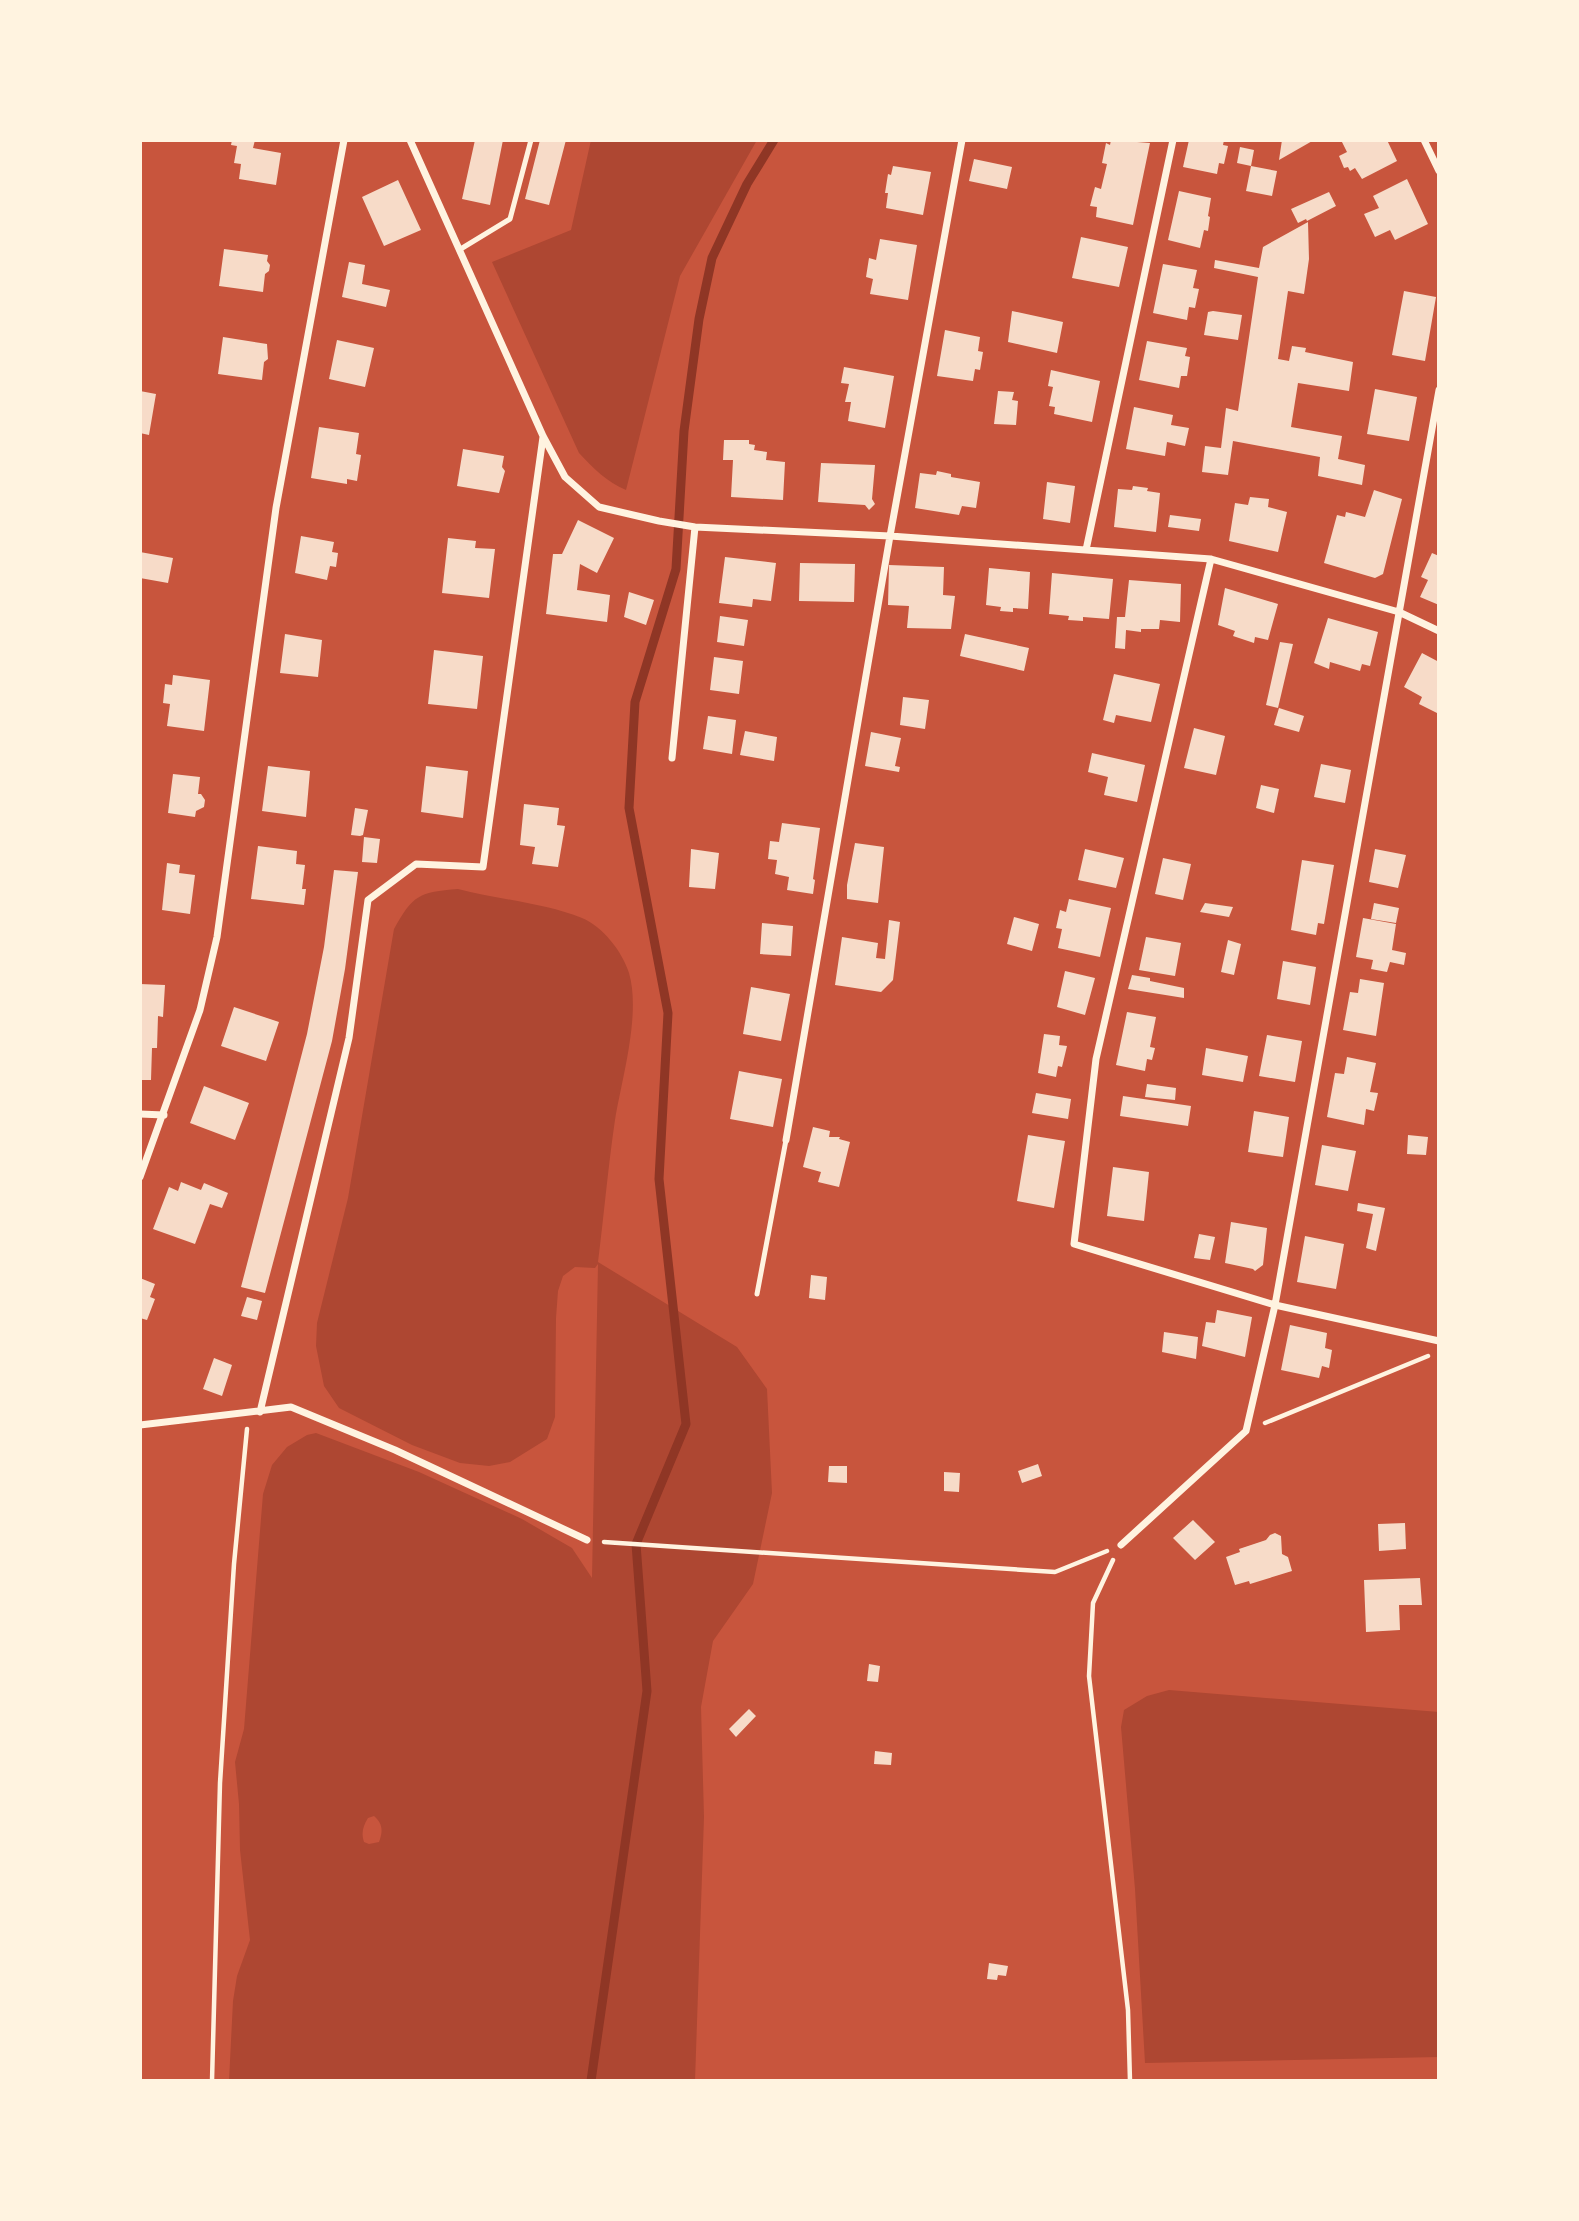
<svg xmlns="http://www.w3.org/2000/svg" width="1579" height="2221" viewBox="0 0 1579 2221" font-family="'PT Sans Narrow',sans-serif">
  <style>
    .green { fill: #ae4732; fill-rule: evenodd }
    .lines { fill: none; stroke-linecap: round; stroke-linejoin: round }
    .stream { stroke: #8f3625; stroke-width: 9 }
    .building { fill: #f7dbc8 }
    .path { stroke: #fff3e0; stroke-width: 4.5 }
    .service { stroke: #fff3e0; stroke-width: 5 }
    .minor { stroke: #fff3e0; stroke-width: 7 }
  </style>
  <rect width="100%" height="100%" fill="#c8553d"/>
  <path class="green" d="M591 140H757L680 276 626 490C607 482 593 468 579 453L492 262 571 230Z
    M458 889C496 899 545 903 582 918 603 927 622 951 629 973 641 1014 622 1078 615 1120 608 1167 604 1215 598 1262L737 1347 767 1389 772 1493 753 1584 713 1641 701 1707 704 1817 695 2081H229L233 2001 237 1976 250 1940 240 1850 239 1804 235 1762 244 1729 263 1494 272 1465 287 1447 307 1435 316 1433 419 1472 522 1519 572 1548 592 1578 598 1264 595 1268 575 1267 563 1276 558 1291 556 1318 555 1417 547 1439 510 1462 489 1466 460 1463 412 1445 339 1408 324 1386 316 1346 317 1323 348 1198 394 929C413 895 419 892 458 889ZM374 1816C383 1824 383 1831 379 1842L369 1844 364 1842C361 1833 363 1826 368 1818Z
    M1169 1690 1439 1712V2057L1145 2063 1135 1889 1121 1727 1124 1710 1147 1696Z"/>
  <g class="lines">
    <path class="stream" d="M591 2081 647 1691 636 1544 686 1424 659 1179 668 1013 629 808 635 702 676 569 684 431 699 319 712 258 747 184 774 140"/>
  </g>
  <path class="building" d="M232 140H255L253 148 281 153 276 185 239 179 241 164 234 163 237 146 231 145Z
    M475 140H503L490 205 462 199Z
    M540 140H566L549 205 525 199Z
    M1111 140 1150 143 1133 225 1096 217 1097 207 1090 206 1095 187 1101 189 1107 164 1102 163 1106 143 1110 145Z
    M1189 140H1224L1223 145 1228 146 1224 164 1219 163 1217 174 1183 167Z
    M1282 140 1291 141 1314 140 1279 160Z
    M1341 140H1387L1397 161 1362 179 1355 168 1350 171 1348 167 1344 168 1339 156 1347 152Z
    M1240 147 1254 150 1251 166 1237 163Z
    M974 159 1012 167 1007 189 969 181Z
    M893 166 931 172 923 215 886 208 888 193H885L888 174 891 175Z
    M1251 166 1277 171 1272 196 1246 191Z
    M1407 179 1428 224 1395 240 1390 230 1375 237 1364 214 1379 208 1373 196Z
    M398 180 421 230 384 246 362 197Z
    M1179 191 1211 198 1208 216 1210 217 1208 231 1204 230 1200 248 1168 240Z
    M1329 192 1336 206 1307 221 1306 219 1298 223 1291 209Z
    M1308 222 1309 259 1304 294 1288 291 1278 359 1289 361 1292 346 1306 348 1305 352 1353 362 1349 391 1298 383 1291 427 1342 436 1338 459 1365 465 1362 485 1318 476 1320 457 1233 441 1228 475 1202 472 1205 446 1221 448 1226 408 1238 411 1258 277 1214 268 1215 260 1259 268 1263 247Z
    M1081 237 1128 247 1119 287 1072 278Z
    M880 239 917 245 908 300 870 294 873 279 866 277 869 258 876 260Z
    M224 249 268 255 267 261 270 265 269 271 265 274 263 292 219 286Z
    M349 262 365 265 362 284 390 290 386 307 342 297Z
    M1163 264 1197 270 1193 288 1199 289 1195 308 1189 307 1187 320 1153 313Z
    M1404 291 1436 297 1425 361 1392 355Z
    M1012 311 1063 322 1057 353 1008 342Z
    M1213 311 1242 315 1238 340 1204 335 1208 312Z
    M945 330 980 337 978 351 983 352 980 370 975 369 973 381 937 376Z
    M223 337 267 344 268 359 264 362 262 380 218 374Z
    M337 340 374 348 365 387 329 379Z
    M1147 341 1187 348 1185 356 1190 357 1187 376H1181L1179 388 1139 380Z
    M844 367 894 376 885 428 848 421 851 402H845L849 384 841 383Z
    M1051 370 1100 381 1092 422 1054 414 1055 407 1049 406 1053 387 1048 386Z
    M1375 389 1417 397 1409 441 1367 434Z
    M140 391 156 394 149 435 140 433Z
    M998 391 1014 392 1012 400 1018 401 1016 425 994 424Z
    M1134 407 1173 415 1171 425 1189 428 1185 446 1167 442 1165 456 1126 449Z
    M319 427 359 433 356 454 361 455 357 481 347 479V484L311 478Z
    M724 440H749V444L755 445 754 450 767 452 766 460 785 462 783 500 731 497 733 460H723Z
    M463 449 504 456 502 467 505 471 499 493 457 486Z
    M821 463 875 465 872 499 875 504 869 510 865 505 818 502Z
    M937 471 951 474V477L980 482 976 508 962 506 959 515 915 508 920 473 936 475Z
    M1047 482 1075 486 1070 523 1043 519Z
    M1133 486 1148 488 1147 491 1160 493 1156 532 1114 527 1118 489 1132 490Z
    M1374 490 1402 499 1383 574 1375 578 1324 563 1337 515 1345 517 1346 512 1365 517Z
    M1250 497 1269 499 1268 507 1287 512 1278 552 1229 541 1235 503 1248 505Z
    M1170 515 1201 519 1199 531 1168 527Z
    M578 520 614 538 597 573 580 564 577 590 610 595 607 622 546 614 553 554H562Z
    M301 536 334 542 332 552 338 553 336 567 330 566 327 580 295 573Z
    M448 538 476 541 475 548 495 549 489 598 442 593Z
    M140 552 173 558 168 583 140 578Z
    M1432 553 1439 556V605L1420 597 1428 580 1421 577Z
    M725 557 776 563 771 601 753 599 752 607 719 603Z
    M800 563 855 564 854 602 799 601Z
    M889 565 944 567 943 595 955 596 951 629 907 628 909 606 888 605Z
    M989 568 1030 572 1028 609 1013 608V612L1000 611 1001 607 986 605Z
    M1052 573 1113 579 1109 619 1083 617V621L1068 620 1069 616 1049 614Z
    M1129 580 1181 584 1180 622 1160 620 1159 629H1141V632L1126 630 1125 649 1115 648 1117 617H1125Z
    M1225 588 1278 604 1268 640 1255 637 1254 643 1233 636 1235 631 1218 625Z
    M629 592 654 600 646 625 624 617Z
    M720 616 748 620 744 646 717 642Z
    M1328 618 1378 632 1370 666 1362 664 1360 671 1330 662 1329 669 1314 663Z
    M285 634 322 640 318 677 280 673Z
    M965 634 1029 648 1024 671 960 656Z
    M1280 642 1293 644 1278 708 1266 705Z
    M434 650 483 656 477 709 428 704Z
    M1422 653 1439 662V708L1437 713 1419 704 1422 697 1404 687Z
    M714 657 743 661 739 694 710 690Z
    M1114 674 1160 684 1151 722 1116 715 1114 723 1103 720Z
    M173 675 210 680 204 731 167 726 170 704 163 703 165 684 172 685Z
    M903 697 929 700 925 729 900 725Z
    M1279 708 1304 716 1299 732 1274 725Z
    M708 716 736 720 732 754 703 749Z
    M1194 728 1225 736 1216 775 1184 768Z
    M745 731 777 737 774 761 740 755Z
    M871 732 901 738 895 766 900 767 899 772 865 766Z
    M1092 753 1145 765 1137 802 1104 795 1108 777 1088 772Z
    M1321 764 1351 770 1345 803 1314 797Z
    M268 766 310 771 306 817 262 811Z
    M426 766 468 771 463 818 421 812Z
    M173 774 200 777 198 794H201L205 800 204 807 196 811 195 817 168 813Z
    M1261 785 1279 789 1274 813 1256 808Z
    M524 804 559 808 557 825 565 826 558 867 532 864 535 847 520 845Z
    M355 808 368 810 363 835 360 836 351 835Z
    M782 823 820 828 813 879 815 880 813 894 787 890 789 877 775 874 777 860 768 859 770 841 779 842Z
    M364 837 380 839 377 863 362 862Z
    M855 843 884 847 878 903 847 899V885Z
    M258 846 297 851 296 864 305 865 302 889H306L304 905 251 899Z
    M691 849 719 853 715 889 689 887Z
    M1085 849 1124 858 1116 888 1078 880Z
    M1375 849 1406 855 1398 888 1369 882Z
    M1163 858 1191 864 1183 900 1155 894Z
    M1302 860 1334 865 1324 924 1318 923 1316 935 1291 930Z
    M167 863 180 865 179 873 195 875 190 914 162 910Z
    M334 870 358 872 345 969 332 1041 265 1293 241 1287 307 1034 324 947Z
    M1069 899 1111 908 1100 957 1058 948 1062 929 1056 928 1060 910 1066 912Z
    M1205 903 1233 907 1229 917 1200 912Z
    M1374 903 1399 908 1396 923 1371 919Z
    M1014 917 1039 924 1032 951 1007 944Z
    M1363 918 1396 924 1392 950 1406 953 1404 965 1390 962 1387 972 1371 969 1373 960 1356 957Z
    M889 920 900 922 893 980 881 992 835 985 842 937 878 943 876 958 885 959Z
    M762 923 793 926 791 956 760 954Z
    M1146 937 1181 943 1175 976 1139 970Z
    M1228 940 1241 944 1234 975 1221 972Z
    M1283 961 1316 967 1310 1005 1277 999Z
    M1065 971 1095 978 1085 1015 1057 1007Z
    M1132 975 1150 978V981L1184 988V998L1128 989Z
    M1360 979 1384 983 1376 1036 1343 1030 1350 992 1358 993Z
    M140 984 165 985 163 1017 158 1016 157 1048H152L151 1080H140Z
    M751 987 790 994 781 1041 743 1034Z
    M234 1007 279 1022 266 1061 221 1046Z
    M1127 1012 1156 1017 1150 1047 1155 1048 1152 1060 1147 1059 1145 1071 1116 1065Z
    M1044 1034 1060 1036 1059 1045 1067 1046 1062 1067 1058 1066 1056 1077 1038 1073Z
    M1267 1035 1302 1041 1295 1082 1259 1076Z
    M1206 1048 1248 1056 1243 1082 1202 1075Z
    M1347 1057 1376 1063 1370 1092 1378 1093 1374 1111 1366 1109 1364 1125 1327 1117 1335 1073 1344 1074Z
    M739 1071 782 1079 773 1127 730 1119Z
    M1147 1084 1176 1088 1175 1100 1145 1097Z
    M204 1086 249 1103 235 1140 190 1123Z
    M1036 1093 1071 1099 1068 1119 1032 1113Z
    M1123 1096 1191 1106 1188 1126 1120 1116Z
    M1254 1111 1289 1117 1283 1157 1248 1152Z
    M813 1127 830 1131 829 1137H840L839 1139 850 1142 839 1187 818 1182 821 1172 803 1167Z
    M1028 1135 1065 1141 1054 1208 1017 1201Z
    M1408 1135 1428 1137 1426 1155 1407 1154Z
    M1322 1145 1356 1151 1348 1191 1315 1185Z
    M1113 1167 1149 1172 1144 1221 1107 1216Z
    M181 1182 201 1190 204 1183 228 1193 222 1208 210 1204 195 1244 153 1229 169 1187 178 1191Z
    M1358 1203 1385 1208 1376 1251 1366 1248 1373 1214 1357 1211Z
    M1231 1222 1267 1228 1263 1265 1255 1271 1253 1269 1225 1263Z
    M1199 1234 1215 1237 1210 1260 1194 1258Z
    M1305 1236 1344 1244 1336 1289 1297 1282Z
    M811 1275 827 1277 825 1300 809 1298Z
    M140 1278 155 1284 150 1297 155 1299 147 1320 140 1318Z
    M247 1297 262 1301 257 1320 241 1316Z
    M1217 1310 1252 1317 1245 1357 1202 1346 1206 1322 1215 1323Z
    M1290 1325 1327 1333 1325 1348 1332 1350 1329 1368 1322 1366 1319 1378 1281 1370Z
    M1164 1332 1198 1337 1196 1359 1162 1352Z
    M214 1358 232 1365 222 1396 203 1389Z
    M1038 1464 1042 1476 1022 1483 1018 1471Z
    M829 1466H847V1483L828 1482Z
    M944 1472 960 1473 959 1492 944 1491Z
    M1193 1520 1215 1542 1195 1560 1173 1538Z
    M1405 1523 1406 1549 1379 1551 1378 1524Z
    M1275 1533 1281 1536 1282 1554 1288 1557 1292 1571 1250 1584 1249 1581 1235 1585 1226 1557 1240 1552 1239 1549 1266 1540 1270 1535Z
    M1420 1578 1422 1605H1399L1400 1630 1366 1632 1364 1580Z
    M869 1664 880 1666 878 1682 867 1681Z
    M749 1709 756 1716 736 1737 729 1729Z
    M875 1751 892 1753 891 1765 874 1764Z
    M989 1963 1008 1966 1006 1976 998 1975 997 1980 987 1979Z"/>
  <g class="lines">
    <path class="path" d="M1265 1423 1428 1356
      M604 1542 1055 1572 1107 1551
      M1113 1560 1093 1603 1089 1676 1128 2010 1130 2081
      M212 2081 220 1783 234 1564 247 1429"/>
    <path class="service" d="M459 250 510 219 531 140
      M757 1294 786 1140"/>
    <path class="minor" d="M410 140 543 436 565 477 599 507 659 521 695 527 890 536 1211 559 1399 612 1439 631
      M1424 140 1439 171
      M1086 550 1173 140
      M1211 559 1096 1059 1074 1244 1275 1305 1439 1341
      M672 758 695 527
      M140 1114 164 1115
      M786 1140 890 536 962 140
      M140 1177 200 1010 217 937 276 508 344 140
      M260 1412 349 1038 368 900 416 864 483 867 543 437
      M140 1425 291 1407 395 1450 587 1540
      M1121 1545 1246 1431 1275 1305 1439 390"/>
  </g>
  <rect width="1579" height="2221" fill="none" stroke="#fff3e0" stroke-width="284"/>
</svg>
